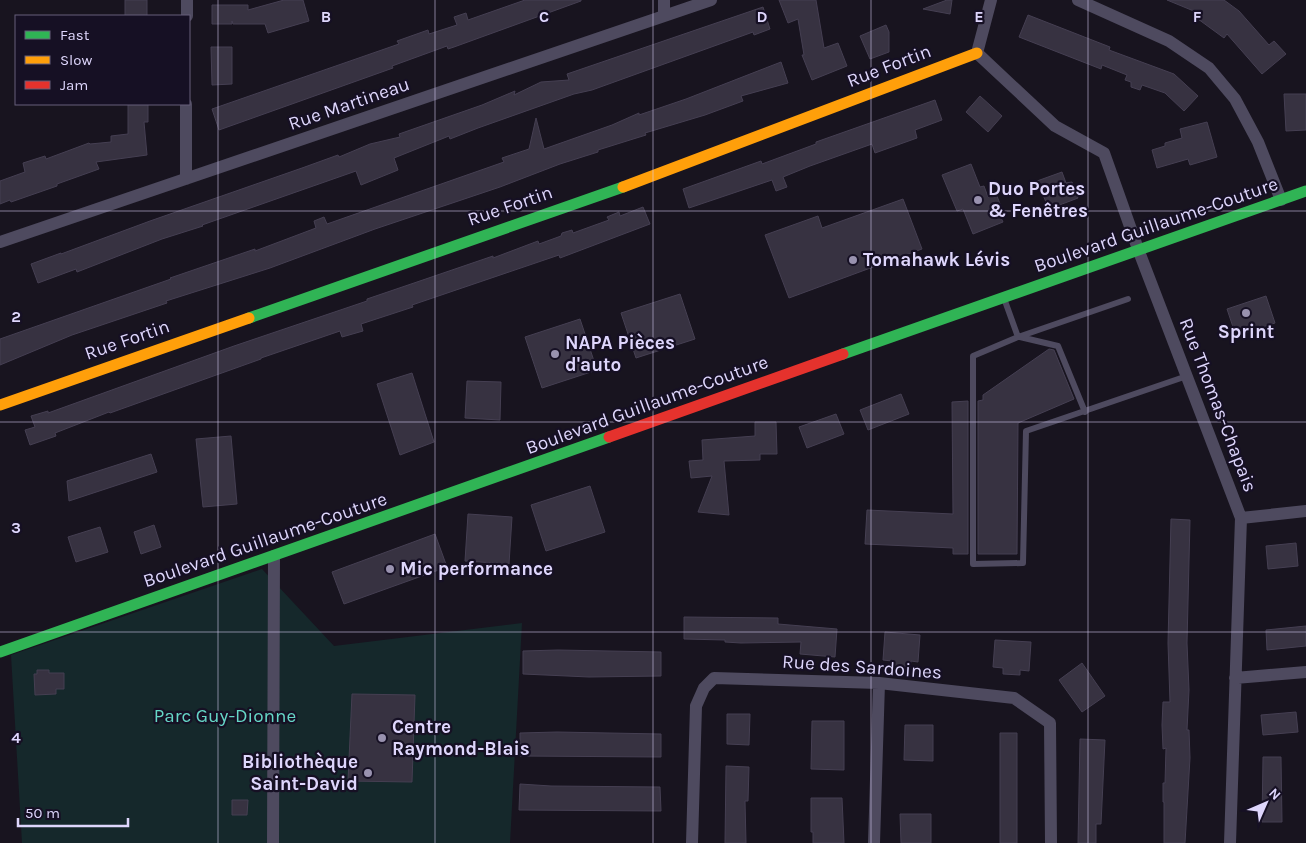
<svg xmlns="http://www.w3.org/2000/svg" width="1306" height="843" viewBox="0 0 1306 843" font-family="Karla,sans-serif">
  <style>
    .green { fill: #15282b }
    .building { fill: #373241; stroke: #453f52 }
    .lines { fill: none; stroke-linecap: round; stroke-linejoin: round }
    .lane { stroke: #4e4a5f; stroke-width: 6 }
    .street { stroke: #4e4a5f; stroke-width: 12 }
    .fast { stroke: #30b455; stroke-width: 11 }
    .slow { stroke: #ff9f0a; stroke-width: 11 }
    .jam { stroke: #e5322d; stroke-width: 11 }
    .grid { fill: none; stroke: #ded6fc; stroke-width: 1; stroke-opacity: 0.55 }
    .poi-dot { fill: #9992af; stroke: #161024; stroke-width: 2 }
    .labels { text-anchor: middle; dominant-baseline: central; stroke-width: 4.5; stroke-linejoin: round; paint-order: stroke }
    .street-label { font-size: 19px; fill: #ded6fc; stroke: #161024 }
    .poi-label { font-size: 19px; font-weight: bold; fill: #ded6fc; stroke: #161024; text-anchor: start }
    .park-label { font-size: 19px; fill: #66d7c7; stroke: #161024 }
    .grid-label { font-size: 16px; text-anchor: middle; font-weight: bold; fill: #ded6fc; stroke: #161024; stroke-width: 4.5; stroke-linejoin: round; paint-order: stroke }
  </style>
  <rect width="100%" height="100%" fill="#18141f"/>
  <path class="green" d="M262 569 334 646 522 623 510 843H22L11 655Z"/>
  <path class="building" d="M125 0H147V16H125Z
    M284 0H303L309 21 268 33 265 24H233L232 21V24H212V5H248V10Z
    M525 0H581V1L454 47 448 49 447 46 392 66 393 68 219 130 212 109 399 44 397 41 428 30 429 34 457 25 454 17 466 13 468 20Z
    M779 0H816L824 48 838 43 847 66 812 80 802 55H804L798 19 788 23Z
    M947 0H952L950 14 923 9Z
    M1167 0H1224L1239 11 1269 45 1274 41 1286 54 1262 74 1227 34 1224 38 1198 19 1201 14Z
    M763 7 770 29 754 35 753 32 592 90 574 94 478 128 450 139 449 136 394 158 398 170 361 185 356 171 202 225 203 226 162 239 77 272 76 269 38 283 31 264 61 253V254L150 221 302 168 338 155 339 157 370 144 400 137 399 134 482 105 515 91 514 95 541 82 569 80 567 74Z
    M1028 15 1110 47 1109 50 1174 74 1198 96 1184 111 1165 93 1142 85 1140 90 1131 87V82L1125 80 1127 75 1102 65 1101 69 1019 37Z
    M886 25 889 32V52L870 59 860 36Z
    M211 47H232V84L212 85Z
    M781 62 788 83 741 96 743 101 705 115 645 133 646 135 598 150V152L560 164 500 187 375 229 270 268 166 301 167 303 72 335 0 365V339L171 279 170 278 255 249V251L316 228 314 221 324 217 327 224 504 162 502 158 529 149 536 118 544 149 612 125 639 113V115L686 99Z
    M1284 94H1306V130L1286 131Z
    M980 96 1002 116 988 132 966 112Z
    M935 100 942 120 915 130 917 138 875 153 872 144 810 166 783 177 787 187 776 191 772 180 689 208 683 189 761 161 762 164 816 144V142Z
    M128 104H148V122H144L147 155 96 162 99 169 57 184V186L11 202 10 200 0 204V181L25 172 23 163 45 156 46 159 89 143 90 144 111 142V136L128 134Z
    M1207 122 1217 157 1190 165 1188 159 1157 168 1152 150 1165 146V143L1182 138 1180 129Z
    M971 164 980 187 984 186 988 197 993 195 994 198 997 196 1002 209 998 211 1003 222 973 234 963 209 957 211 942 175Z
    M1062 172 1066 183 1072 182 1078 198 1049 209 1037 181Z
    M903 199 922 249 789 298 765 235 818 216 822 228Z
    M643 207 650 224 560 258 559 255 412 305 413 307 361 324 363 331 342 337 340 331 261 358V359L110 413 109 412 55 433 56 436 30 445 25 430 35 427 31 416 48 411V413L234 346 367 301V299L414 283 493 256V258L538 241 539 244 561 236 562 233 572 230 573 233 609 220 607 217 619 212 620 216Z
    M680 294 695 339 636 358 621 313Z
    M1266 296 1275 323 1236 336 1227 309Z
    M580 319 597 370 542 388 525 337Z
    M1049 349 1054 350 1074 399 1018 423 1017 554H978V401L983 400V395Z
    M412 373 434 442 400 455 377 384Z
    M467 381 501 382 500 420 465 418Z
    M901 394 909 414 868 430 860 410Z
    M968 401V554H953V548L865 544 867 510 953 514 952 402Z
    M836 414 844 434 807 448 799 427Z
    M755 422H776L777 454H760V460L724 461 729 515 698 512 712 476 691 478 689 461 703 460 702 440 755 436Z
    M231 436 237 504 203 507 196 439Z
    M151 454 157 472 69 501 67 481Z
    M590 486 605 532 546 551 531 505Z
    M468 514 512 517 509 564 465 561Z
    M1171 519 1190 520 1187 643 1189 690 1187 730H1189L1190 758 1185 843H1164V802H1163V783H1165L1166 748 1163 749 1162 725 1163 702H1170L1168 643Z
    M154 525 161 547 141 554 134 532Z
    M100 527 108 552 76 562 68 537Z
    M435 534 447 567 344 604 332 572Z
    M1296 543 1298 566 1268 569 1266 546Z
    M684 617 778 618V624L837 629 835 657 800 654 801 642 741 643 725 642V640L684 639Z
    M1306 626V646L1267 650 1266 630Z
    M885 632 920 635 918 662 911 661 910 667 892 665V661L883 660Z
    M995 640 1031 642 1029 671 1020 670V675L1003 674V668L993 667Z
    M558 650 661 652V676L589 677 523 674V651Z
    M1082 663 1105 696 1082 712 1059 680Z
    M37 670H49V673H64V689H56V694L35 695 34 674H37Z
    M352 694 415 695 412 782 348 781Z
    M1296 712 1298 732 1263 735 1261 715Z
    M727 714H750L749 745 727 744Z
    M812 721H844V770L811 769Z
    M905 725H933V761L904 760Z
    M557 732 661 734V757L520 756V733Z
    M1000 733H1017V843H1000Z
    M1080 739 1105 740 1101 824H1096V843H1078Z
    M1263 757H1281L1282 822H1262Z
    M726 766 749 767 748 801H745L746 843H725Z
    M520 784 551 786 660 787 661 811 519 810Z
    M811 798H842L844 843H813V832H811Z
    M232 800H248L247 815H232Z
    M900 814H931V843H901Z"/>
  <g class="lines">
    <path class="lane" d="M1128 299 1018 337 973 356V564L1023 563 1026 431 1187 376
      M1005 301 1018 337
      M1020 337 1058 346 1085 412"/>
    <path class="street" d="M664 0V16
      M991 0 977 53 1055 126 1104 153 1138 249 1241 518 1230 843
      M1078 0 1169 41 1209 68 1235 99 1258 142 1281 200
      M187 16V0
      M186 179V104
      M0 242 711 0
      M1241 518 1306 511
      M1235 678 1306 672
      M273 843 274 556
      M692 843 696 706 704 688 714 678 879 683 1014 698 1050 723 1051 843
      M874 843 879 683"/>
    <path class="fast" d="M249 318 623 187
      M843 354 1306 191
      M0 652 609 437"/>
    <path class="slow" d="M623 187 977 53
      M0 405 249 318"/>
    <path class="jam" d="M609 437 843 354"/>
  </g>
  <path class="grid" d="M218 0V843M435 0V843M653 0V843M871 0V843M1088 0V843M0 211H1306M0 422H1306M0 632H1306"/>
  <g class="poi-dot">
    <circle cx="978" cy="200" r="5"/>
    <circle cx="853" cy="260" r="5"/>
    <circle cx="1246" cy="313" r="5"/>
    <circle cx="555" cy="354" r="5"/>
    <circle cx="390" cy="569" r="5"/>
    <circle cx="382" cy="738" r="5"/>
    <circle cx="368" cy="773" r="5"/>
  </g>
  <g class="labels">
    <g class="street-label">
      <text transform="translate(889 66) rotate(-21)">Rue Fortin</text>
      <text transform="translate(349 104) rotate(-19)">Rue Martineau</text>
      <text transform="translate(510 206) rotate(-19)">Rue Fortin</text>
      <text transform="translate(1156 225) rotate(-19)">Boulevard Guillaume-Couture</text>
      <text transform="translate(127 340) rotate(-19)">Rue Fortin</text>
      <text transform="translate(647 405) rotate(-20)">Boulevard Guillaume-Couture</text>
      <text transform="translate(1218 405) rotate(69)">Rue Thomas-Chapais</text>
      <text transform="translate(265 540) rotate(-19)">Boulevard Guillaume-Couture</text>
      <text transform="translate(862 667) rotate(4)">Rue des Sardoines</text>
    </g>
    <g class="poi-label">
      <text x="988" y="189">Duo Portes<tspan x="988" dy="22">&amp; Fenêtres</tspan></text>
      <text x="863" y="260">Tomahawk Lévis</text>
      <text x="1246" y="332" text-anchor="middle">Sprint</text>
      <text x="565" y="343">NAPA Pièces<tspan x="565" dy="22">d'auto</tspan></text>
      <text x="400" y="569">Mic performance</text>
      <text x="392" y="727">Centre<tspan x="392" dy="22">Raymond-Blais</tspan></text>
      <text x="358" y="762" text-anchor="end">Bibliothèque<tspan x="358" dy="22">Saint-David</tspan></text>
    </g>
    <g class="park-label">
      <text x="225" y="716">Parc Guy-Dionne</text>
    </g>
  </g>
  <g class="grid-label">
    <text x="326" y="22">B</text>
    <text x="544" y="22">C</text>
    <text x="762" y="22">D</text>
    <text x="979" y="22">E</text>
    <text x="1197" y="22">F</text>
    <text x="16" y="322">2</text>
    <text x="16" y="533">3</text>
    <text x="16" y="743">4</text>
  </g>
  <rect x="15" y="15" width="175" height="90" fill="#161024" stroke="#665f7a"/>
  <rect x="25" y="31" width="25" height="8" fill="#30b455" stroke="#665f7a"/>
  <text x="60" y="40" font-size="15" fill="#ded6fc">Fast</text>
  <rect x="25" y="56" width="25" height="8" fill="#ff9f0a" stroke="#665f7a"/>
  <text x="60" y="65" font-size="15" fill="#ded6fc">Slow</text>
  <rect x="25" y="81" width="25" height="8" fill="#e5322d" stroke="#665f7a"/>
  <text x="60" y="90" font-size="15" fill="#ded6fc">Jam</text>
  <g transform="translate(1266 803) rotate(45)" stroke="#161024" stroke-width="4" paint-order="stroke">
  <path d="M0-4L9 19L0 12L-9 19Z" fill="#ded6fc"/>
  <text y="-8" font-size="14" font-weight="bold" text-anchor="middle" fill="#ded6fc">N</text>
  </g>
  <path d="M18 818v8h110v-8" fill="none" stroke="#ded6fc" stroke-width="2.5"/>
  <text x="25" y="818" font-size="15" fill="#ded6fc" stroke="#161024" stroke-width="4" paint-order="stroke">50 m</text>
</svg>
